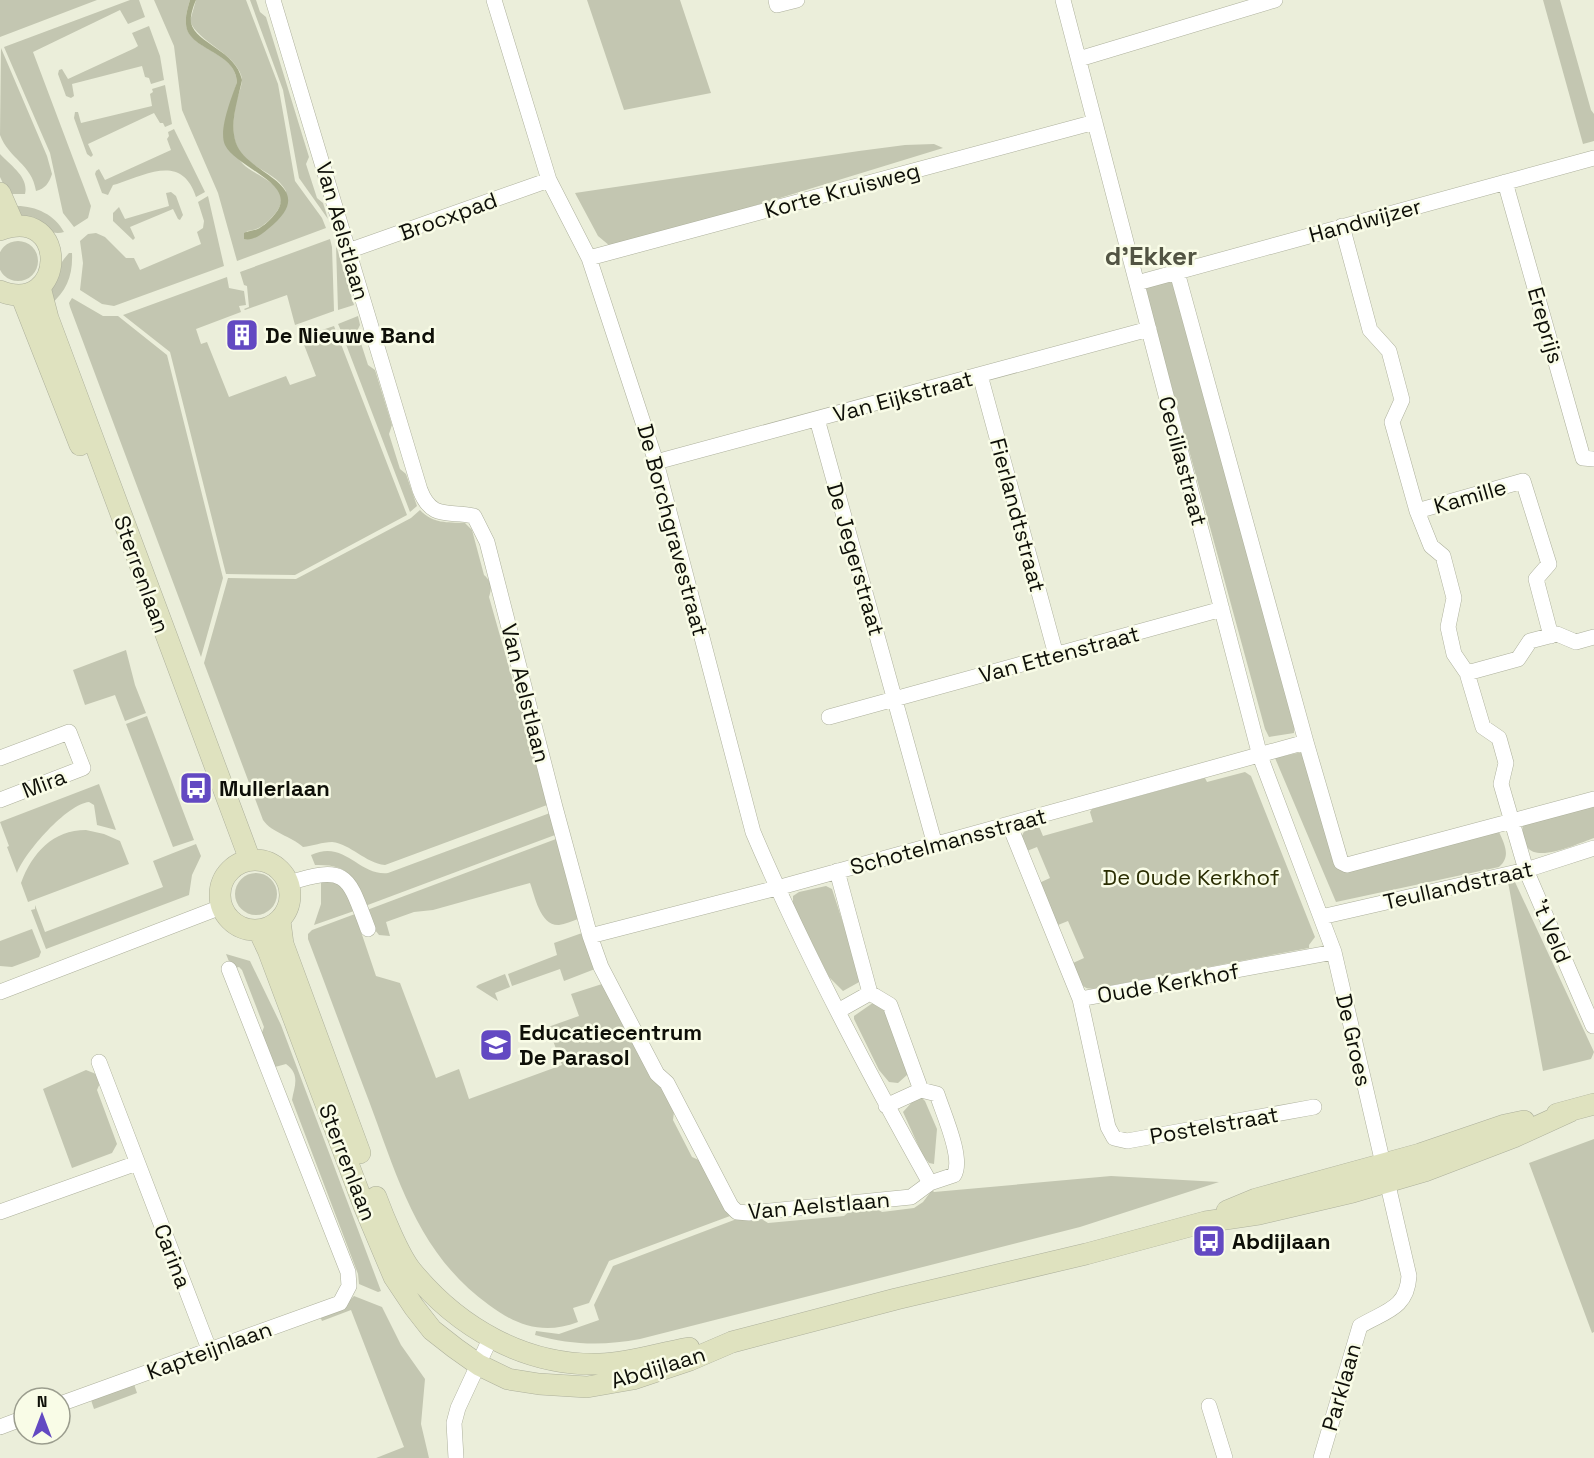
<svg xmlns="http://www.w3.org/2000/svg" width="1594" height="1458" viewBox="0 0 1594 1458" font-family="'Space Grotesk',sans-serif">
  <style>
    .green { fill: #c3c6b1 }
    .water { fill: #a5aa89 }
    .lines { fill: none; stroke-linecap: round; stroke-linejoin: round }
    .street-casing { stroke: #adb09c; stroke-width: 16 }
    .secondary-casing { stroke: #adb09c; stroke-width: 22 }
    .street { stroke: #fff; stroke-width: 15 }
    .secondary { stroke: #dfe2bf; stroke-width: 21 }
    .labels { text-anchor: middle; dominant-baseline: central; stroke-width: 5; stroke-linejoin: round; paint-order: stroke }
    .street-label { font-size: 22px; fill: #0e0f08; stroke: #f9fce7 }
    .poi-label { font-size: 22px; font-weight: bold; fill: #0e0f08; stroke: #f9fce7; text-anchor: start }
    .park-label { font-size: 22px; fill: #2a2d02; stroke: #f9fce7 }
    .quarter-label { font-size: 26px; font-weight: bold; fill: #525443; stroke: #f9fce7 }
  </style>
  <rect width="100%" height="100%" fill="#ebeeda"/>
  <path class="green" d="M0 0H97L0 37Z
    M130 0H139L145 17 128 24 120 10 33 52 91 206 88 218 74 227 63 213 50 153 4 47Z
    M154 0H190C188 7 185 16 186 24 188 50 236 51 237 82L224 126C229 137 234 155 243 164 257 178 298 187 274 215 266 224 259 230 247 231L244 239 278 219 286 191C275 170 244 168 236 144 231 131 234 115 236 102 238 94 244 83 241 75 233 52 198 42 190 21L196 0H246L278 84 295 181 322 218 326 228 237 261 218 193 182 110 174 46Z
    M250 0H256L260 12 266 17 309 157 306 164 317 198 323 203 328 219 299 178 283 90Z
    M587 0H680L711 93 624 110Z
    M1543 0H1560L1591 110 1594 114V141L1583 144Z
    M149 26 160 56 164 80 151 84 149 78 145 77 142 66 72 84 74 96 71 98 66 96 58 74 59 70 62 69 68 79 135 48 138 46 132 33Z
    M1 48 47 156 52 174C49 183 45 189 36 191 32 164 9 159 0 135Z
    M165 85 172 124 165 127 163 123H160L154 113 88 144 93 155 91 157 87 154 74 118 75 112H78L81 123 152 106 150 94 153 92 152 89Z
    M174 129 205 192 196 197C182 154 148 174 117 184L113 185 108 195 102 193 95 174 96 171 99 169 105 180 171 150 167 139 169 136 168 132Z
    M934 144 943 148 626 245 610 246 598 236 575 193 859 151 905 145Z
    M0 154C11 166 29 177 25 194H8L0 177Z
    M171 192 176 196 183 215 180 220 178 219 173 209 130 227 135 238 133 240 113 221V213L119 207 125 219 169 206 166 193Z
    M208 196 224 266 114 306 102 304 80 290 83 263 80 241 88 234 96 233 105 237 126 258H134L140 270 201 244 197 232 203 228 204 221 198 202Z
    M17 206C36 206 55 215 64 232 49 237 28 221 17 212Z
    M330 239 332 247 334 311 295 325 287 295 245 310 244 309 249 307 247 286 244 285 240 272Z
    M-2 261a20 20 0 1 1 40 0a20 20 0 1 1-40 0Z
    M336 245 354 305 338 310Z
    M69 253H72C73 275 67 291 50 305 49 287 56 267 69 253Z
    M1170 275 1294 725V733L1269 737 1265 729 1142 278Z
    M227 277 229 288 244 291 246 305 239 306 241 312 196 329 201 344 207 342 229 397 286 376 290 385 316 376 301 337 334 326 407 515 295 575 226 574 170 352 123 315Z
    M72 298 103 316H118L167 355 223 578 201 657 70 307 69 303Z
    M358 316 360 325 357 331 368 365 375 370 392 425 389 434 400 469 406 474 417 506 410 512 339 326 338 324Z
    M420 510C433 524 447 522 465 523L472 530 484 575C492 582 492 587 489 597L512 678 518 683 534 742 532 749 547 805 385 865C365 863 351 844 332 842 322 842 313 846 303 847 291 836 272 833 263 820L204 663 228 578 296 579 411 518Z
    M126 650 135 685 146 713 125 721 115 695 85 705 73 670Z
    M147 716 194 840 173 847 126 724Z
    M1302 752 1333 861 1499 832C1505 845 1511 857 1499 867L1336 902 1275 758Z
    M1245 772 1251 776 1309 922 1315 937 1309 945V948L1097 988C1079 992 1079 978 1073 963L1084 958 1068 921 1058 925 1039 883 1050 878 1037 847 1027 851 1021 838C1024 830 1029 825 1038 824L1043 836 1093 822 1090 812 1092 809 1205 778 1207 782Z
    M99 784 116 830 97 825 94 805 89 802C67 804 25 852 17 873L7 847 9 846 0 822Z
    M1594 800V838C1579 843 1538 863 1527 847 1522 839 1523 827 1522 819Z
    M550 813 555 835 365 906C354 877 350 864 315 865L311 855C345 839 358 876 388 873Z
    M86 830 104 834 120 841 129 864 28 902 21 883C32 853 53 830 86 830Z
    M556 839 578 919C572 921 565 924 559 925 540 926 535 896 530 883L433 910 414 912 386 922 390 936 379 935 375 930 367 910Z
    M196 844 201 856 192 875 189 895 46 949 31 910 35 909V905L45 932 163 887 153 861Z
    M235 894a21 21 0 1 1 42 0a21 21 0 1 1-42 0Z
    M321 881C344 881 346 891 354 911L314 925 321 904Z
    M1508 882H1515L1594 1052 1591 1059 1543 1071Z
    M826 886 832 889 858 969 861 981 843 991 829 977 793 905V896L799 892Z
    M355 914 376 976 400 983 436 1078 459 1069 469 1099 562 1065 548 1027 579 1016 571 994 602 984 654 1082 660 1084 674 1112 673 1120 692 1157 701 1161 730 1216 609 1261 589 1303 573 1308 578 1322C544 1335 517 1326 489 1305 414 1251 396 1170 364 1088 345 1038 327 989 308 939V934L312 930Z
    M32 929 41 952 39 957 12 967 0 966V941Z
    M582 933 595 969 564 981 560 969 512 986 508 974 557 955 554 943Z
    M226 954 250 961 281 1025 381 1291 378 1292 359 1284 358 1274 292 1100C294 1087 301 1075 286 1064L275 1067 261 1035 264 1027 242 970 239 967 232 969Z
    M505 974 510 987 495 993 498 1001 476 987 478 985Z
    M877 1000H883L908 1065 907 1075 898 1083 889 1082 879 1070 854 1019V1016Z
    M86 1070 96 1074 101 1081 97 1090 117 1144 112 1153 72 1168 43 1089Z
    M921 1097 925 1101 937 1129 934 1164 929 1163 923 1156 903 1112 913 1101Z
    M1594 1139V1332L1592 1333 1529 1163Z
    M1111 1176 1219 1182 1080 1227 640 1339C603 1346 571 1345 535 1335L536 1331 559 1334 599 1320 594 1305 613 1266 734 1220 760 1218 768 1223 844 1216 851 1210 876 1208 882 1212 914 1208 923 1202 932 1190 934 1192Z
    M354 1296 382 1307 401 1345 425 1379 421 1424 429 1458H376L404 1447 351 1310 322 1321 319 1314 346 1304Z
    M134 1384 137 1393 94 1409 91 1400Z"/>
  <path class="water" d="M190 0H196C193 7 190 16 191 23 196 44 236 50 242 80 238 100 229 123 236 143 247 176 324 184 268 229 261 235 253 241 244 239V233C250 230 256 231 261 227 266 224 271 219 275 214 300 184 237 169 225 145 218 130 232 97 237 82 236 51 187 50 186 24 185 16 188 7 190 0Z"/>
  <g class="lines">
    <g class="street-casing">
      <path id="street" d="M273 0 420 490C432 521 449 510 474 516L487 542 555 807 590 936 601 967 657 1074 667 1083 731 1206 737 1212 749 1213 911 1197 930 1183
        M494 0 549 180 589 258 656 462 753 832C804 952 866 1069 930 1183L954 1175C964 1159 943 1113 937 1094L921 1090 890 1005 870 993 837 871
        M776 0 777 5 797 0
        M1063 0 1260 756 1334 952 1409 1276C1407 1309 1385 1311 1360 1326L1321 1458
        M1079 59 1275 0
        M1505 182 1583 458 1594 459
        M1342 226 1370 330 1389 351 1402 400 1392 422 1417 511 1431 546 1443 556 1454 598 1448 627 1454 654 1467 673 1483 727 1499 738 1506 763 1501 784 1526 870 1593 1026
        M348 251 549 180
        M589 258 1095 122
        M1177 272 1306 742 1341 862 1347 865 1594 799
        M1137 283 1594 158
        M980 375 1056 655
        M817 419 935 845
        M656 462 1149 329
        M1417 511 1523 481 1549 564 1536 579 1551 636
        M1467 673 1518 659 1530 641 1557 634 1576 642 1594 637
        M829 717 1222 609
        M0 758 69 732 83 768 0 800
        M1009 824 1080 999 1334 952
        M289 883C348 864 348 876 368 929
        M1321 917 1526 870 1594 848
        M590 936 777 888 1306 742
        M0 992 221 907
        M1080 999 1108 1127 1114 1138 1127 1141 1314 1107
        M838 1011 870 993
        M99 1062 209 1349
        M886 1106 921 1090
        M0 1212 137 1163
        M60 1404 340 1303 349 1286 348 1272 229 969
        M1209 1406 1225 1458
        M0 1427 24 1418
        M456 1458 454 1423 458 1408 490 1339"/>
    </g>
    <g class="secondary-casing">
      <path id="secondary" d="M0 193 14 225
        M0 230C70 204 66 317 0 291
        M40 287 48 318 250 860
        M21 295 80 445
        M220 895a35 35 0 1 1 70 0a35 35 0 1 1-70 0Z
        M280 921 283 944 360 1153
        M259 931 268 950 364 1206 394 1277 414 1307 432 1330 455 1348 479 1365 508 1379 539 1384 587 1387 633 1379 690 1360 732 1342 896 1299 1086 1254 1205 1222 1259 1214 1353 1192 1425 1171 1514 1137 1571 1111
        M1557 1114 1594 1104
        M376 1197C383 1216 399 1255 411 1270 458 1328 525 1366 600 1364 631 1363 659 1353 689 1348
        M1227 1211 1256 1199 1420 1154 1505 1125 1524 1121"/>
    </g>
    <use href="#street" class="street"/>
    <use href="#secondary" class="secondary"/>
  </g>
  <defs>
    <g id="building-square" transform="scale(1.725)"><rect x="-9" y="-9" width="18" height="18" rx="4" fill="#6349c2" stroke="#f9fce7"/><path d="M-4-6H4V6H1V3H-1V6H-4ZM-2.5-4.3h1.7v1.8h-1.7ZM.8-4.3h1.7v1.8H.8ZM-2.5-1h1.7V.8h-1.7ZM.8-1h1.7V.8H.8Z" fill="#fff"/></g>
    <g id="bus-square" transform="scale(1.725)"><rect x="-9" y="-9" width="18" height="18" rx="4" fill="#6349c2" stroke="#f9fce7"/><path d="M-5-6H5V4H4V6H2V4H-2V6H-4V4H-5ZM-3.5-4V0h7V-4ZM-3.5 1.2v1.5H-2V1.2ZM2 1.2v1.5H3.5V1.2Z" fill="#fff"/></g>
    <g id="school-square" transform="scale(1.725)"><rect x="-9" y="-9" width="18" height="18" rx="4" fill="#6349c2" stroke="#f9fce7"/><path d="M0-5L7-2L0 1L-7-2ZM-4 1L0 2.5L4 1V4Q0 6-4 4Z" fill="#fff"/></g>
  </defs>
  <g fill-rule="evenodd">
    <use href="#building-square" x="242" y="335"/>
    <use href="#bus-square" x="196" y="788"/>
    <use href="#school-square" x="496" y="1045"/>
    <use href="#bus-square" x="1209" y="1241"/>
  </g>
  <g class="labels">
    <g class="street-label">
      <text transform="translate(842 190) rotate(-15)">Korte Kruisweg</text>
      <text transform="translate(448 216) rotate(-20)">Brocxpad</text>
      <text transform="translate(1365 220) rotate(-15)">Handwijzer</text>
      <text transform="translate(343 231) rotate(74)">Van Aelstlaan</text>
      <text transform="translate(1546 325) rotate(74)">Ereprijs</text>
      <text transform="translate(903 396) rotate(-15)">Van Eijkstraat</text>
      <text transform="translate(1183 461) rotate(75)">Ceciliastraat</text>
      <text transform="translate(1470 496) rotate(-16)">Kamille</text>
      <text transform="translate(1018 515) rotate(75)">Fierlandtstraat</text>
      <text transform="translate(673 530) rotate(75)">De Borchgravestraat</text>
      <text transform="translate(856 559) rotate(74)">De Jegerstraat</text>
      <text transform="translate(142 574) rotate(70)">Sterrenlaan</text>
      <text transform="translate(1059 654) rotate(-15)">Van Ettenstraat</text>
      <text transform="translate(526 693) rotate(76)">Van Aelstlaan</text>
      <text transform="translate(44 783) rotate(-21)">Mira</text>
      <text transform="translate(948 841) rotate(-15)">Schotelmansstraat</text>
      <text transform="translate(1458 885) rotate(-13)">Teullandstraat</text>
      <text transform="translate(1552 931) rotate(67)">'t Veld</text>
      <text transform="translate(1168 983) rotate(-10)">Oude Kerkhof</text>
      <text transform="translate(1354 1040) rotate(77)">De Groes</text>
      <text transform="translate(1214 1125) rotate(-10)">Postelstraat</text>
      <text transform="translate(348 1162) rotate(69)">Sterrenlaan</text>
      <text transform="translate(819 1205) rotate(-5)">Van Aelstlaan</text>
      <text transform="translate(173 1256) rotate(69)">Carina</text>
      <text transform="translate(209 1350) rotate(-20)">Kapteijnlaan</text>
      <text transform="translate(658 1367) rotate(-17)">Abdijlaan</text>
      <text transform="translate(1341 1387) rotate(-74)">Parklaan</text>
    </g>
    <g class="poi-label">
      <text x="265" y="335">De Nieuwe Band</text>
      <text x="219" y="788">Mullerlaan</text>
      <text x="519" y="1032">Educatiecentrum<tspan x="519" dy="25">De Parasol</tspan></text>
      <text x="1232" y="1241">Abdijlaan</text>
    </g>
    <g class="park-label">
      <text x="1191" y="877">De Oude Kerkhof</text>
    </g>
    <g class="quarter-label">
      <text x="1151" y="256">d'Ekker</text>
    </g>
  </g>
  <g transform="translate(42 1416)"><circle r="28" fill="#f9fce7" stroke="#9b9d8e" stroke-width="1.5"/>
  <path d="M0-4.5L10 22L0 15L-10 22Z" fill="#6349c2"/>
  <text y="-9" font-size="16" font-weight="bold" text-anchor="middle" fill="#0e0f08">N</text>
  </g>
</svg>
